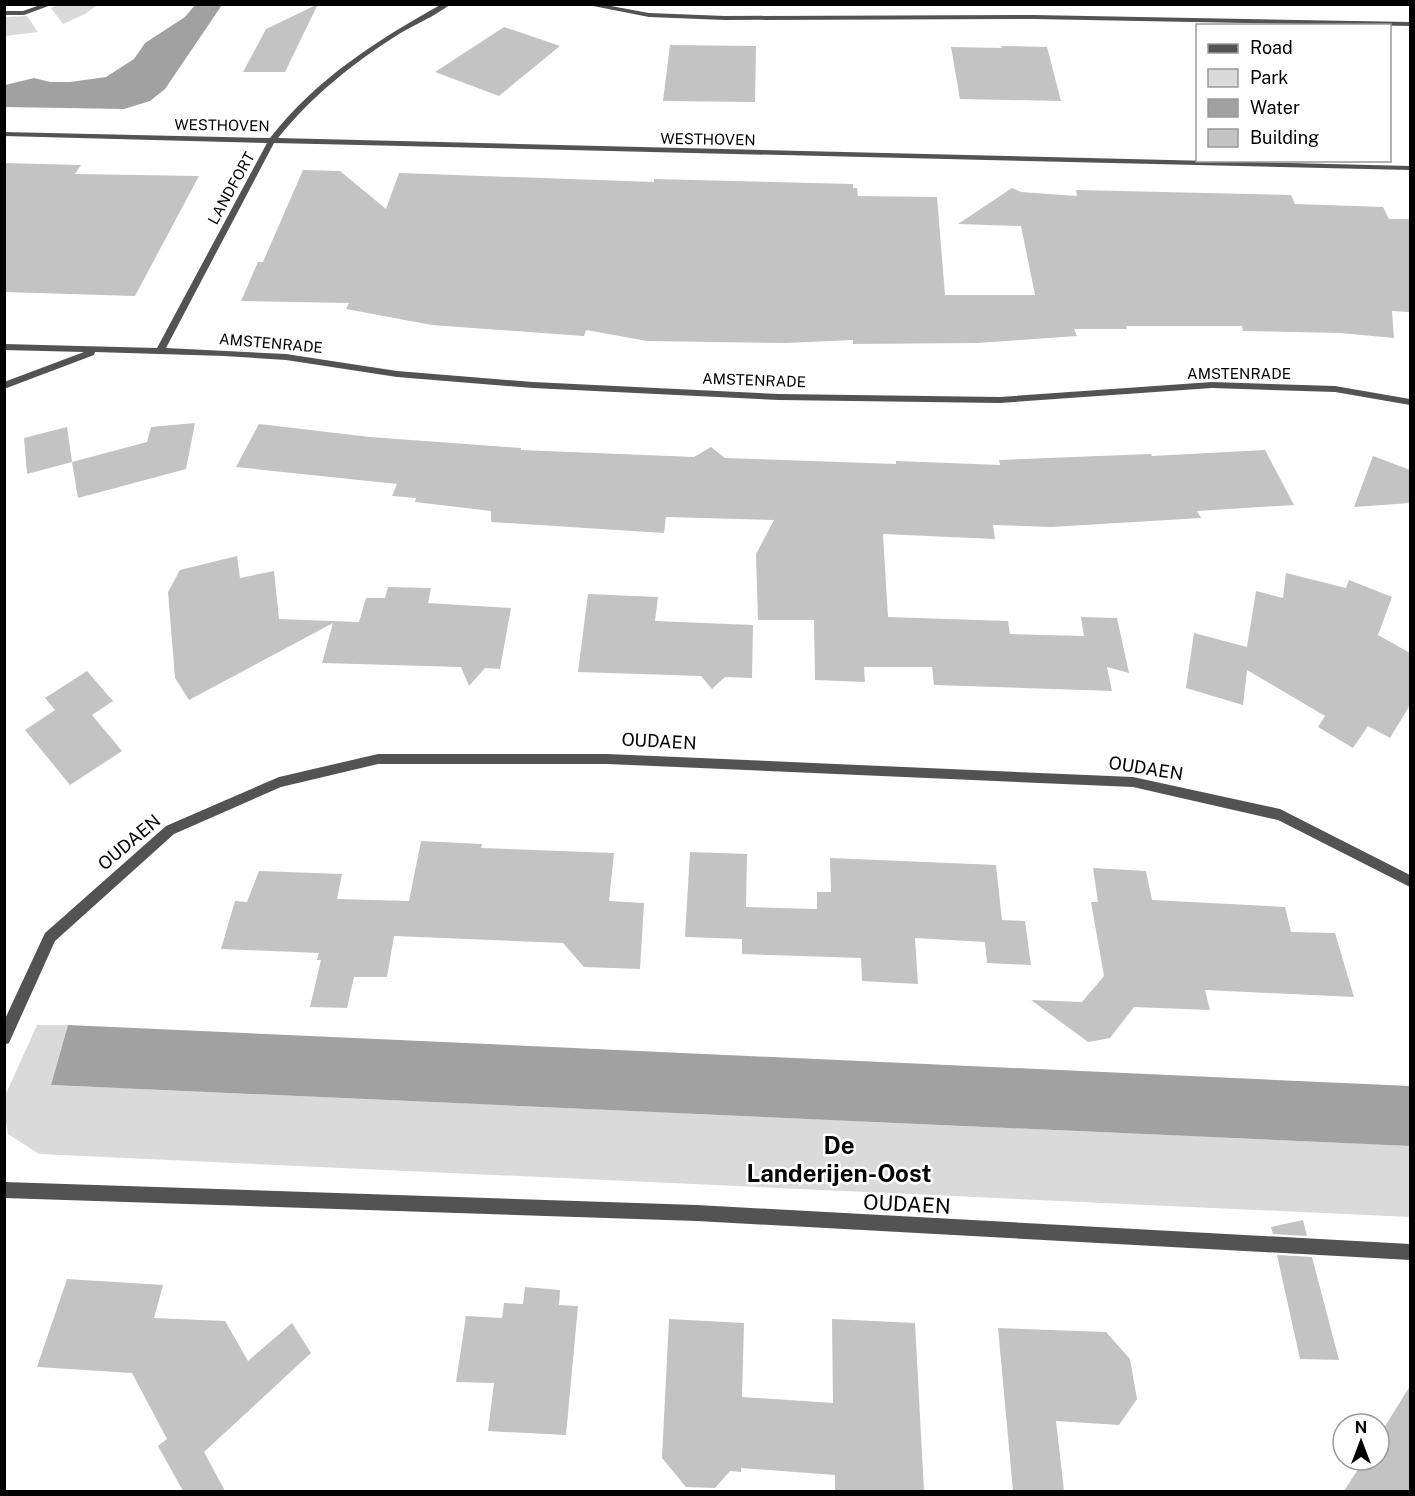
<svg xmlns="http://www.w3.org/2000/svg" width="1415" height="1496" viewBox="0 0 1415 1496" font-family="'Public Sans',sans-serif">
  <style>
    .green { fill: #dadada }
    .water { fill: #a1a1a1 }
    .building { fill: #c3c3c3 }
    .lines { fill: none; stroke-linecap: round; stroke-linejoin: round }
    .minor { fill: #535353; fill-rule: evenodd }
    .labels { text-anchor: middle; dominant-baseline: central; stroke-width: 5; stroke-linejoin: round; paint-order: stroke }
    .far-street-label { font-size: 15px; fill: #000; stroke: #fff }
    .street-label { font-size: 18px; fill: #000; stroke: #fff }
    .near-street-label { font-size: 21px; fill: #000; stroke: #fff }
    .near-neighbourhood-label { font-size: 24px; font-weight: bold; fill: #000; stroke: #fff }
  </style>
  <rect width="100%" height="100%" fill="#fff"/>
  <path class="green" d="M57 5V4L97 5 85 14 63 24 51 8Z
    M27 16 38 32 5 36V17Z
    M37 1025H68L51 1085 1410 1146V1217L39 1154 8 1134 5 1116 4 1098Z"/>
  <path class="water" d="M195 5H222L165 89 150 101 124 109 5 107V85L34 78 50 82H70L106 77 134 59 145 43 185 17Z
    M68 1025 1410 1086V1146L51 1085Z"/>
  <path class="building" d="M318 4 285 72H243L266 29Z
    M504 27 560 46 499 96 435 72Z
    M670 45 756 46 755 102 663 101Z
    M1001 46 1047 47 1061 101 960 99 951 47 1002 48Z
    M4 163 81 165 75 174 199 176 135 296 4 292Z
    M303 170 340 171 386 209 399 173 654 182V179L853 184V188H857L858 196 937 197 945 295H1035L1021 226 958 224 1012 188 1021 192 1077 196 1076 190 1291 195 1295 204 1383 207 1389 219H1410V312L1392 311 1394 338 1340 333 1243 331 1242 326H1126L1127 329H1074L1077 336 977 343 853 344V340L785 343 647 341 586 330 584 336 432 325 346 309 349 303 241 301 258 262H263Z
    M195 423 186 469 78 498 72 462 147 442 151 427Z
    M259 424 370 437 521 448V450L694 457 711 447 725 458 896 464V461L1000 465 999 460 1151 454 1152 456 1265 450 1294 505 1197 511 1201 518 1051 527 993 525 995 539 883 534 888 617 1008 621 1010 634 1084 636 1081 617 1117 618 1129 673 1107 667 1112 691 934 685 932 667H864L865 682 815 680 814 620H758L756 554 774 520 666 517 664 533 491 522V511L415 502 416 498 392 496 397 484 236 467Z
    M67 427 72 462 27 474 24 438Z
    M1373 456 1410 470V503L1354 507Z
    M237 556 240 578 274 571 279 619 359 622 366 598H385L388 587 431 588 428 603 511 608 500 669 485 668 469 686 461 667 322 663 333 623 189 700 175 678 168 592 180 570Z
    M1286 573 1346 588 1349 580 1392 597 1378 635 1410 653V705L1390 738 1368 726 1353 748 1318 727 1325 716 1247 670 1243 705 1186 688 1194 633 1247 647 1256 591 1283 598Z
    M588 594 658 597 655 621 753 625 752 678 725 677 712 689 701 676 578 672Z
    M87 671 113 701 92 715 122 751 70 785 25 730 55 710 45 698Z
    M421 841 482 844 481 848 614 853 609 901 644 903 640 969 584 967 563 943 394 936 387 977H354L347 1008 310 1007 321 960H317L319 953 221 949 235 901 247 902 259 871 342 874 337 899 409 901Z
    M690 852 747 854 746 907 817 909V892H831L830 858 996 865 1002 920 1025 921 1031 965 987 963 985 942 915 938 918 984 862 981 861 958 742 954V939L685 937Z
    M1093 868 1146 871 1152 900 1285 907 1291 932 1335 933 1354 997 1205 990 1210 1010 1134 1007 1110 1038 1088 1042 1031 1000 1082 1002 1104 976 1091 902H1098Z
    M1303 1220 1307 1236 1273 1234 1271 1227Z
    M1277 1255 1312 1257 1339 1360 1300 1359Z
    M67 1279 163 1285 154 1318 225 1321 248 1361 292 1323 311 1353 204 1452 225 1491H183L158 1446 167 1439 132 1373 37 1367Z
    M525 1287 560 1290 559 1305 578 1306 566 1435 488 1431 494 1383 456 1382 466 1316 502 1318 504 1303 523 1304Z
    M669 1319 744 1323 742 1397 833 1403 832 1319 915 1323 924 1491H835V1475L741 1468V1472L730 1471 715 1488 686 1487 662 1458Z
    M998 1328 1106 1332 1130 1359 1137 1399 1119 1425 1056 1421 1064 1491H1013Z
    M1410 1386V1491H1344L1364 1460H1379V1436Z"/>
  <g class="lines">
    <path class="minor" d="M43 4H54L24 15H4V11H23Z
      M442 4H451C435 16 416 24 399 34 353 63 312 96 278 138L1410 166V170L274 143 166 348 286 354 397 371 533 382 779 394 1000 397 1212 382 1335 386 1410 399V405L1335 392 1212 388 1000 403 779 400 533 388 397 377 286 360 224 356 95 352 94 355 4 389V382L84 352 4 350V344L157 348 267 143 4 136V132L270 138C316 79 377 40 442 4Z
      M583 4H600L649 13 725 16 1034 15 1410 22V26L1034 19 725 20 649 17Z
      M378 754H607L1133 777 1280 809 1410 875V887L1278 820 1133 787 607 764H378L281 787 174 834 55 941 9 1043 4 1045V1021L45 933 166 826 279 777Z
      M4 1182 697 1205 1410 1244V1260L697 1221 4 1198Z"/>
  </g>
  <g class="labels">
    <g class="far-street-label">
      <text transform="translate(222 125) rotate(1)">WESTHOVEN</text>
      <text transform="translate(708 139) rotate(1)">WESTHOVEN</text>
      <text transform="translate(231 188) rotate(-61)">LANDFORT</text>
      <text transform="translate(271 343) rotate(5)">AMSTENRADE</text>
      <text x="1239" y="373">AMSTENRADE</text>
      <text transform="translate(754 380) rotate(2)">AMSTENRADE</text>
    </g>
    <g class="street-label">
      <text transform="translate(659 741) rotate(3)">OUDAEN</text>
      <text transform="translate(1146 768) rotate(9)">OUDAEN</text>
      <text transform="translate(129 842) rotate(-40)">OUDAEN</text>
    </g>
    <g class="near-street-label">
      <text transform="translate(907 1204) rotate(3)">OUDAEN</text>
    </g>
    <g class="near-neighbourhood-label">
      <text x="839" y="1145">De<tspan x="839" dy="28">Landerijen-Oost</tspan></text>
    </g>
  </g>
  <rect width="1415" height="1496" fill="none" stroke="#000000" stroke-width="12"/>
  <rect x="1196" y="24" width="195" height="138" fill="#ffffff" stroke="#999999" stroke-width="1.5"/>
  <rect x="1208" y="44" width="30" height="9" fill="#535353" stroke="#999999" stroke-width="1.5"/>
  <text x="1250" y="54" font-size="18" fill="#000000">Road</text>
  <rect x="1208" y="69" width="30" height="18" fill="#dadada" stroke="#999999" stroke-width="1.5"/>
  <text x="1250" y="84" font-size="18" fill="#000000">Park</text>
  <rect x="1208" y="99" width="30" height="18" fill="#a1a1a1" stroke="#999999" stroke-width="1.5"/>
  <text x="1250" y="114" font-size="18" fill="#000000">Water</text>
  <rect x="1208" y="129" width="30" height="18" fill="#c3c3c3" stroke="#999999" stroke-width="1.5"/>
  <text x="1250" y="144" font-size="18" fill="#000000">Building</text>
  <g transform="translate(1361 1442)"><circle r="28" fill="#ffffff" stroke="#999999" stroke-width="1.5"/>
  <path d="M0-4.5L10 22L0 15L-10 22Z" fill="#000000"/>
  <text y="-9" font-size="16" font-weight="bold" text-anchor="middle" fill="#000000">N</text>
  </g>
</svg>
